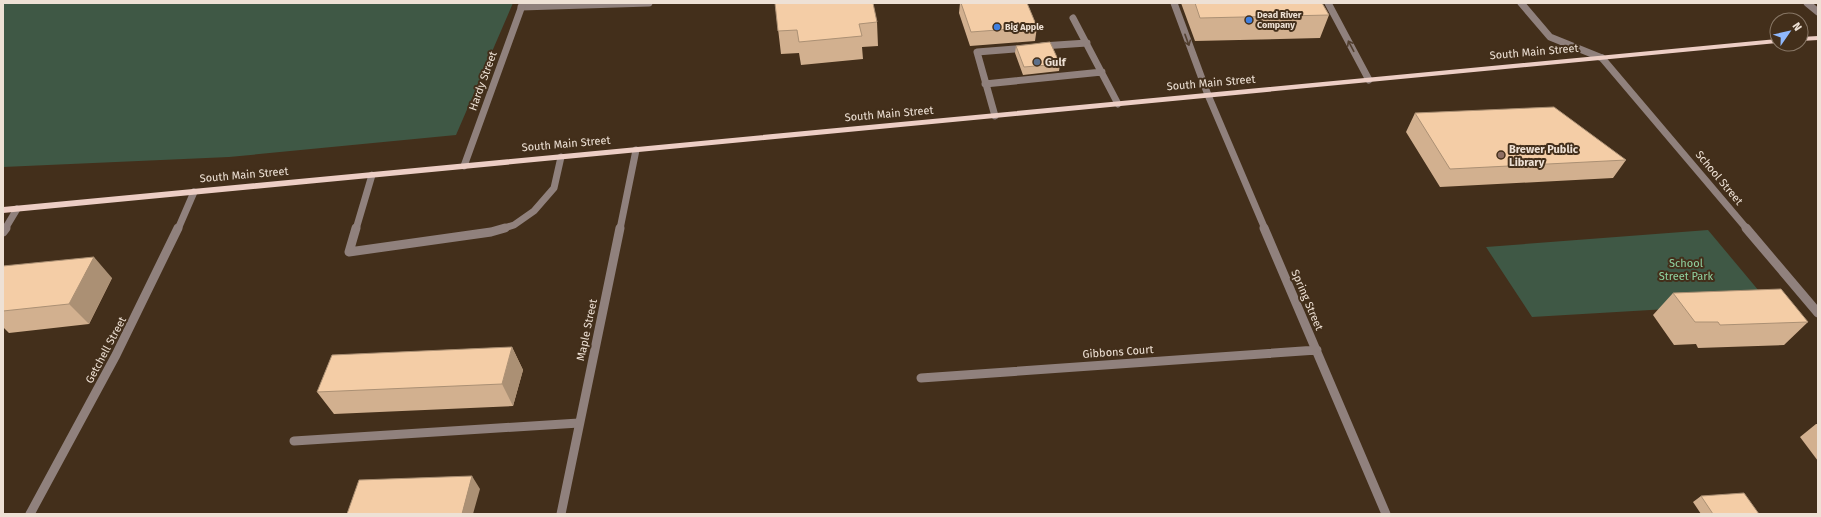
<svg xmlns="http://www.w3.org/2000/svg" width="1821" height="517" viewBox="0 0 1821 517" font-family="'Fira Sans',sans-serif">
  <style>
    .green { fill: #3f5845 }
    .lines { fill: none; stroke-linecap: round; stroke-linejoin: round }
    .service-far1 { stroke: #90817d; stroke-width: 7 }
    .service { stroke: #90817d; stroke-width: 9 }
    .minor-far1 { stroke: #90817d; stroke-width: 7 }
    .minor { stroke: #90817d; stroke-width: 9 }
    .primary { fill: #edcec5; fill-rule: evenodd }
    .wall { fill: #d2b08f }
    .shaded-wall { fill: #ab9074 }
    .building { fill: #f4cda6; stroke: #ab9074 }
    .oneway { stroke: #523f2f }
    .shop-dot { fill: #3f7fe0; stroke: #432f1b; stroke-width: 1.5 }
    .service-dot { fill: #5c6f8a; stroke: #432f1b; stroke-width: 1.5 }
    .education-dot { fill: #8d6e63; stroke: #432f1b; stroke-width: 1.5 }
    .labels { text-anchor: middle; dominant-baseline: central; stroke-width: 4; stroke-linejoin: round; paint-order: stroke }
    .far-poi-label { font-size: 9px; font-weight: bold; fill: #eee1d5; stroke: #432f1b; text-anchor: start }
    .street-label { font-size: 11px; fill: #eee1d5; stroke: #432f1b }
    .poi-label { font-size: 11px; font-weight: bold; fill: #eee1d5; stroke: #432f1b; text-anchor: start }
    .park-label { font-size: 11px; fill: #90d3a1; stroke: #432f1b }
  </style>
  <rect width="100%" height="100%" fill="#432f1b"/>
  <path class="green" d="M3 3H513L456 135 229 157 3 167Z
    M1708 230 1769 303 1532 317 1486 247Z"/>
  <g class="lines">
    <path class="service-far1" d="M1174 3 1208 95
      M1328 3 1369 80
      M1521 3 1550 37 1602 58
      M1807 3 1818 12
      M521 7 649 3
      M1073 18 1118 104
      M1042 46 1087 43
      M985 84 1102 72
      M995 116 977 52 1026 48
      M5 229 17 209
      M356 229 372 175
      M501 229 514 225 534 211 554 188 561 157"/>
    <path class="service" d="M356 228 349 252 491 232 505 228
      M3 232 6 228
      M294 441 579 423"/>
    <path class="minor-far1" d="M1602 58 1747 229
      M1208 95 1265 229
      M464 166 523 3
      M178 229 194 192
      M620 229 636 150"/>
    <path class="minor" d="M1264 228 1386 514
      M1746 228 1818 313
      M921 378 1317 350
      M30 514 116 355 178 228
      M561 514 620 228"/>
    <path class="primary" d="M1818 36V40L1801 41V37Z
      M1777 39V43L3 213V207Z"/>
  </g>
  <path class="wall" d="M775 3 877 22 878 46 862 47 863 59 801 65 799 53 781 54Z
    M960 3H1027L1037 27 1035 41 970 46 959 13Z
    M1181 3H1322L1329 15 1320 38 1195 41Z
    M1016 46 1060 64 1059 71 1023 75 1015 53Z
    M1415 113 1626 160 1613 178 1440 187 1406 132Z
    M3 266 112 278 89 324 9 333 3 327Z
    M1673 293 1808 322 1784 345 1698 348 1696 344 1674 345 1653 315Z
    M512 347 523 370 513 406 334 414 317 392Z
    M1816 424H1818V461L1800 437Z
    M1701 496 1759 514H1701L1693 502Z"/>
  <path class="shaded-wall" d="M94 257 112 278 89 324 69 304Z
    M512 347 523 370 513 406 502 384Z
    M472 476 480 489 473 514H462Z"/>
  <path class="building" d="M775 3H873L877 22 859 24 862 36 799 42 797 30 778 31Z
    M961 3H1027L1037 27 971 32Z
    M1195 3H1322L1329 15 1200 18Z
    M1050 42 1060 64 1024 67 1016 46Z
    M1554 107 1626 160 1450 169 1415 113Z
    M94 257 69 304 3 311V266Z
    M1781 289 1808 322 1720 325 1718 322H1695L1673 293Z
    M512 347 502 384 317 392 332 355Z
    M472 476 462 514H347L359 480Z
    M1744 493 1759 514H1713L1701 496Z"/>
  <defs><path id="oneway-shaft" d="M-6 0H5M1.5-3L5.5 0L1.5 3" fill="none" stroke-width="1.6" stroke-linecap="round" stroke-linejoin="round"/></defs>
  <g class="oneway">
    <use href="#oneway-shaft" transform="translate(1187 40) rotate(70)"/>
    <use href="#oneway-shaft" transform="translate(1351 46) rotate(-118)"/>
  </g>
  <g class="shop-dot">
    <circle cx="1249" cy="20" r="4"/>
    <circle cx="997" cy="27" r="4"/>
  </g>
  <circle class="service-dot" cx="1037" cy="62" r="4"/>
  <circle class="education-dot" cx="1501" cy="155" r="4"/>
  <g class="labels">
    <g class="far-poi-label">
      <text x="1257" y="15">Dead River<tspan x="1257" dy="10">Company</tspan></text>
      <text x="1005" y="27">Big Apple</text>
    </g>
    <g class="street-label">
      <text transform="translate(1534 52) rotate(-5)">South Main Street</text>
      <text transform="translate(483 81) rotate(-70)">Hardy Street</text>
      <text transform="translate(1211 83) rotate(-5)">South Main Street</text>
      <text transform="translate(889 114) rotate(-5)">South Main Street</text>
      <text transform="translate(566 144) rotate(-5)">South Main Street</text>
      <text transform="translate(244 175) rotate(-5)">South Main Street</text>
      <text transform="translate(1719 178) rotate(50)">School Street</text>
      <text transform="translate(1307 300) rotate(67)">Spring Street</text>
      <text transform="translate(587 330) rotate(-78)">Maple Street</text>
      <text transform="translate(106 350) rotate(-62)">Getchell Street</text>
      <text transform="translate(1118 352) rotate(-4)">Gibbons Court</text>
    </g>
    <g class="poi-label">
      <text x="1045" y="62">Gulf</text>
      <text x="1509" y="149">Brewer Public<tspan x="1509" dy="13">Library</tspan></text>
    </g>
    <g class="park-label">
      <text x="1686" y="263">School<tspan x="1686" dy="13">Street Park</tspan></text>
    </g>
  </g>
  <rect width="1821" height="517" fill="none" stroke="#eee1d5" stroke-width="8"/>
  <g transform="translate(1789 32) rotate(56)"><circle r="19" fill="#432f1b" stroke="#877665"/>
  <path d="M0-3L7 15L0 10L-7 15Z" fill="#8fb8fd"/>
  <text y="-6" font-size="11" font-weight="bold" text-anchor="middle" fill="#eee1d5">N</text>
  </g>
</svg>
